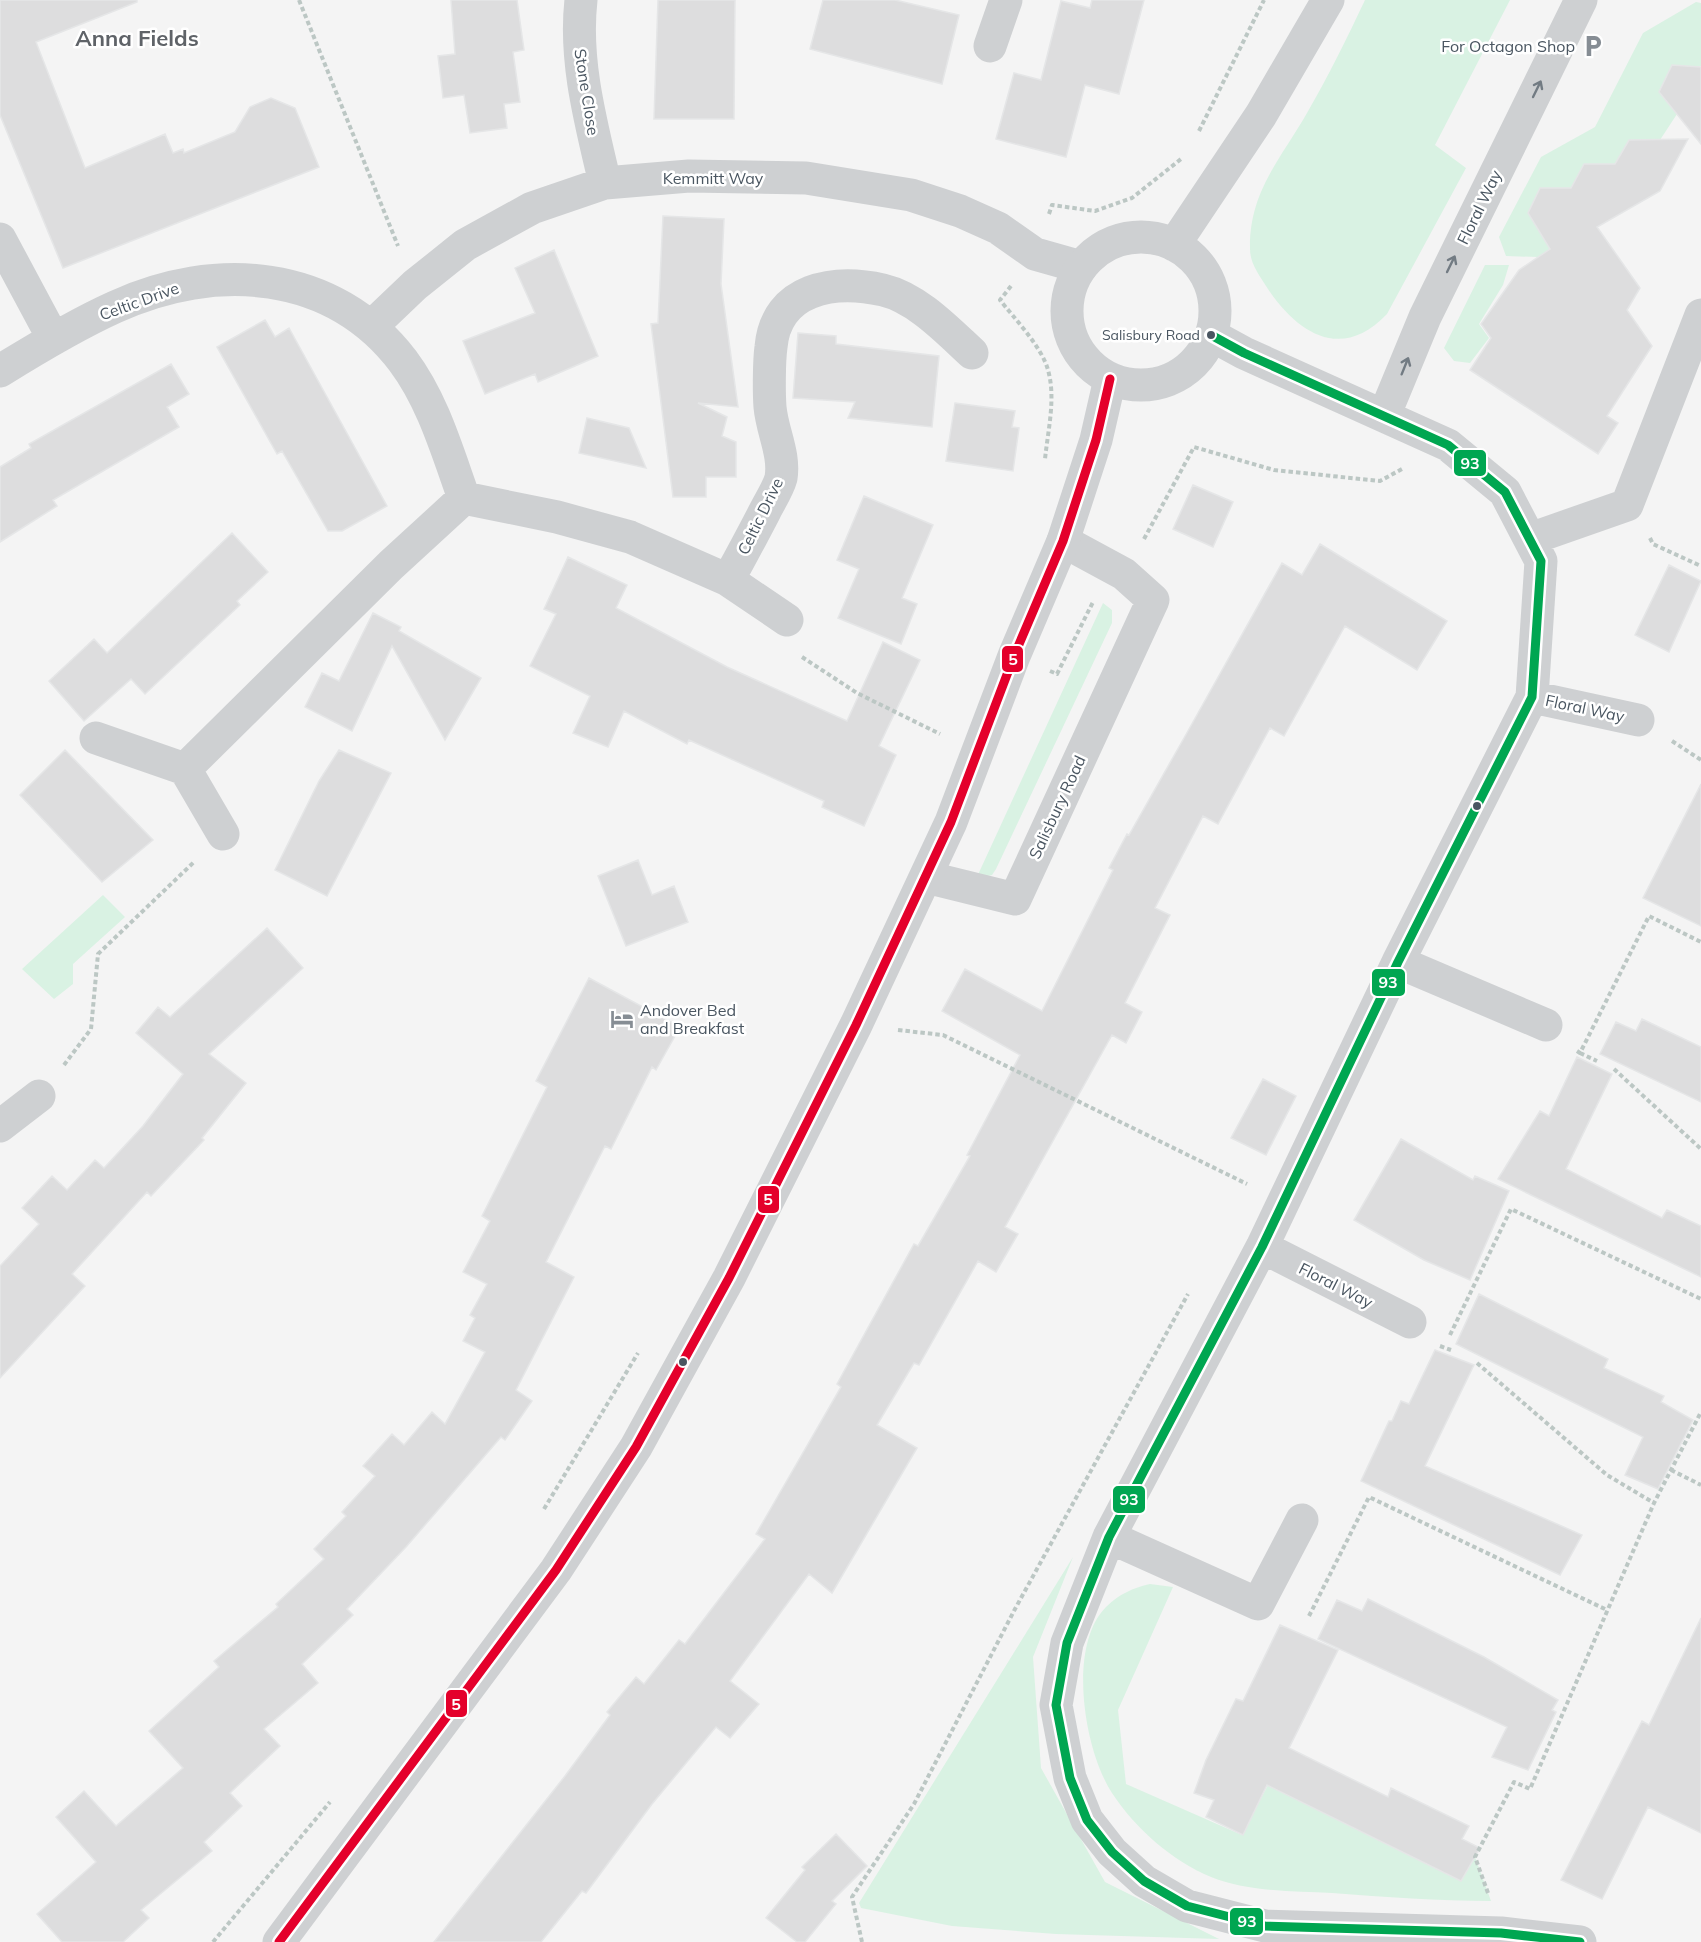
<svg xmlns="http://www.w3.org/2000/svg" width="1701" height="1942" viewBox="0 0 1701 1942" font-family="Mulish,sans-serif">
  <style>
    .green { fill: #d9f2e3 }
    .building { fill: #ddddde; stroke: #e5e6e7; stroke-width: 1.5 }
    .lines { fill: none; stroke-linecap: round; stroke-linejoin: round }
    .path { stroke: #bcc7c4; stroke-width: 4; stroke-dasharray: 4.5 3; stroke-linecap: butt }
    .minor { stroke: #ced0d2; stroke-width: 33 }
    .tertiary { stroke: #ced0d2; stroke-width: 33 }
    .bus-1-casing { stroke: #fff; stroke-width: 14 }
    .bus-2-casing { stroke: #fff; stroke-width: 14 }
    .bus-1 { stroke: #e4002b; stroke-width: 9 }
    .bus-2 { stroke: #00a651; stroke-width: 9 }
    .oneway { stroke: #727b83 }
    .bus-dot { fill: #4a5661; stroke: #fff; stroke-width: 2 }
    .labels { text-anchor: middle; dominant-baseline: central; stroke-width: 5; stroke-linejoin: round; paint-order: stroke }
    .bus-label { font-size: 14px; fill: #4a5661; stroke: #fff; text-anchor: end }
    .poi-label { font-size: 16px; fill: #4a5661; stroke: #fff; text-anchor: end }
    .street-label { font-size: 16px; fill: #4a5661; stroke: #fff }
    .district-label { font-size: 22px; font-weight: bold; fill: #5f6368; stroke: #fff }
    .line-badge { stroke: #fff; stroke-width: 2 }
    .badge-label { font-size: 16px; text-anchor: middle; font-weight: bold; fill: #fff }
  </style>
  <rect width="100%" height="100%" fill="#f4f4f4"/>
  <path class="green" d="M1365 0H1510L1435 145 1466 168 1387 314C1341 363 1296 332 1266 286 1259 275 1250 263 1250 249 1249 192 1280 160 1307 113 1328 77 1347 38 1365 0Z
    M1696 2 1701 3V66H1672L1659 91 1677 114 1660 140 1615 164H1584L1571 188H1540L1528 213 1543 237 1576 239 1567 258 1506 256 1499 237 1541 157 1595 127 1643 33Z
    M1485 265H1509L1503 285 1479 324 1489 338 1470 363 1454 361 1444 348Z
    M1103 603 1112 610V623L996 869 992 875 976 879Z
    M103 895 125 917 73 964V984L54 999 22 969Z
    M1073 1557 1033 1657 1041 1768 1105 1882 1219 1939 1056 1934 952 1926 861 1908 859 1903Z
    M1150 1584 1173 1587 1118 1710 1126 1784 1242 1835 1268 1785 1461 1881 1475 1857 1491 1901C1438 1901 1385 1897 1332 1893 1292 1891 1249 1892 1211 1877 1172 1861 1135 1828 1112 1793 1084 1750 1067 1646 1106 1607 1119 1594 1133 1588 1150 1584Z"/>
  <path class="building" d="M0 0H137V2L36 42 85 168 165 134 173 153 183 149 184 153 235 132 250 107 271 98 295 108 319 167 63 268 0 115Z
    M451 0H517L524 50 513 52 520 102 504 104 507 128 470 133 464 95 443 98 438 56 455 54Z
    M658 0H735L734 119H654Z
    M823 0H895L959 15 942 84 810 49Z
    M1092 0H1144L1119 94 1085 85 1066 157 996 139 1014 73 1041 80 1061 1 1090 8Z
    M1672 65 1701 67V144L1659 92Z
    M1688 139 1660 191 1597 227 1640 288 1627 310 1652 346 1607 416 1618 423 1598 454 1470 370 1491 338 1481 324 1519 270 1550 249 1528 213 1540 188H1571L1584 164H1615L1629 140Z
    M663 216 724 219 721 284 738 407 698 403 727 417 722 436 736 442V477H706V497H673L651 324 658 323Z
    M554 250 598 356 538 382 535 374 485 394 463 341 535 313 515 268Z
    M265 320 275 337 289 328 387 506 342 531H328L282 451 277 454 217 347Z
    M798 333 836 336V344L939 356 932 427 848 418 855 402 793 398Z
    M171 364 189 394 167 407 179 427 53 500 57 506 0 542V467L31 448 29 444Z
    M955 403 1015 411 1012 427 1019 428 1013 471 946 461Z
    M587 418 629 428 646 468 579 453Z
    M1193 485 1233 502 1213 547 1173 529Z
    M864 496 933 525 902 598 917 604 901 644 838 618 859 569 837 560Z
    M232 533 268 572 237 601 240 605 145 694 131 679 84 721 49 681 94 639 107 653Z
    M1320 544 1447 621 1417 670 1345 626 1284 736 1270 728 1218 824 1203 816 1155 908 1170 915 1125 1003 1142 1012 1126 1043 1112 1035 1005 1227 1018 1234 996 1272 978 1261 919 1365 914 1363 877 1425 917 1448 832 1593 809 1574 730 1681 759 1704 730 1738 716 1727 652 1804 586 1893 582 1891 541 1942H434L565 1776 610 1715 607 1712 636 1677 644 1684 679 1640 685 1644 765 1539 756 1534 841 1387 837 1384 914 1244 918 1246 970 1156 967 1155 1020 1055 942 1011 965 969 1042 1011 1113 870 1109 868 1127 834 1129 835 1184 738 1282 563 1302 575Z
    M568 557 627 585 616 608 727 667 847 721 883 642 920 660 879 746 896 755 864 826 822 807 824 801 689 740 687 744 624 711 608 747 573 733 590 696 530 666 556 614 544 609Z
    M1669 565 1701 581 1669 652 1635 635Z
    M373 613 401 627 399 631 481 678 445 740 392 646 352 731 305 707 322 673 339 681Z
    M65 750 153 840 102 882 20 795Z
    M339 750 391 773 327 896 275 870 319 781Z
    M1701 784V926L1643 898Z
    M638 860 652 895 674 886 688 922 626 946 598 876Z
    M267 928 303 968 209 1054 246 1083 202 1138 204 1140 151 1196 147 1192 72 1274 85 1286 0 1378V1266L39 1224 22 1208 52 1176 67 1190 95 1160 104 1168 143 1126 183 1074 136 1033 158 1007 170 1017Z
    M589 978 680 1027 656 1070 652 1067 611 1149 605 1146 546 1262 574 1277 516 1390 532 1401 505 1440 501 1437 406 1547 347 1609 353 1615 302 1664 318 1683 264 1729 280 1746 230 1793 242 1806 204 1842 212 1851 141 1910 149 1918 123 1942H62L37 1914 96 1862 56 1817 84 1791 116 1826 183 1768 149 1731 219 1667 214 1661 278 1607 276 1604 324 1559 314 1549 346 1516 342 1512 375 1476 363 1466 392 1434 404 1445 432 1412 445 1424 485 1352 463 1341 475 1318 470 1315 487 1284 463 1272 490 1221 482 1216 547 1087 536 1081Z
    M1642 1019 1701 1047V1102L1600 1054 1616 1022 1636 1031Z
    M1577 1057 1612 1074 1566 1169 1662 1218 1667 1210 1701 1226V1277L1498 1179 1540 1111 1549 1116Z
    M1263 1079 1296 1096 1266 1155 1231 1138Z
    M1401 1139 1473 1180 1475 1176 1509 1191 1470 1280 1424 1260 1354 1220Z
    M1479 1294 1608 1359 1604 1368 1664 1396 1661 1402 1693 1420 1658 1489 1625 1475 1643 1437 1456 1344Z
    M1435 1350 1474 1365 1425 1466 1582 1535 1560 1575 1361 1481 1389 1421H1392L1401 1401 1409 1404Z
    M1368 1599 1484 1657 1558 1700 1552 1710 1556 1712 1528 1770 1492 1757 1507 1727 1318 1639 1337 1600 1362 1611Z
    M1701 1618V1833L1648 1807 1602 1899 1561 1880 1642 1721 1649 1725Z
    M1280 1625 1338 1650 1289 1748 1388 1797 1391 1788 1469 1826 1462 1839 1480 1848 1461 1881 1267 1785 1243 1835 1206 1817 1214 1800 1194 1793 1206 1760 1236 1699 1243 1701Z
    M836 1834 867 1866 832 1901 836 1904 805 1942H797L766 1918 805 1870 802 1867Z"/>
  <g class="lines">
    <path class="path" d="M299 0 398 246
      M1199 131 1264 0
      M1049 214 1052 205 1095 211 1132 198 1181 159
      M1011 286 1000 300C1014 318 1042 347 1048 370 1056 398 1048 430 1045 459
      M1650 538 1653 544 1701 566
      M1144 539 1194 447 1274 470 1380 481 1402 469
      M802 657 857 693 940 734
      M1050 671 1057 674 1093 602
      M1672 741 1701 760
      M898 1030 943 1035 1247 1184
      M1577 1051 1580 1053 1649 916 1701 942
      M1580 1053 1597 1061
      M64 1065 91 1029 98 954 194 862
      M1614 1069 1701 1149
      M1450 1335 1511 1209 1701 1299
      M1440 1346 1451 1350
      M1477 1363 1607 1475 1654 1503
      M1671 1470 1701 1485
      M544 1509 638 1353
      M1309 1616 1369 1497 1607 1610
      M1488 1893 1475 1857 1514 1782 1530 1789 1654 1503 1701 1412
      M213 1942 330 1802
      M862 1942 852 1897 914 1804 1015 1609 1188 1294"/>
    <path class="minor" d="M581 0C574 61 591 123 605 183
      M990 46 1006 0
      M0 239 53 338
      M372 326 415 285 465 245 532 208 605 183 689 176 806 178 911 195 960 211 998 228 1035 254 1081 267
      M1211 335 1244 353 1448 445 1505 492 1541 561 1532 697 1398 962 1262 1247 1109 1537 1067 1643 1056 1705 1070 1778 1087 1820 1112 1852 1144 1881 1187 1906 1265 1926 1501 1933 1580 1942
      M0 371C37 348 75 325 115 307 215 261 333 269 403 361 433 401 447 451 464 498
      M1384 416 1425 317 1581 0
      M464 498 557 517 630 537 728 580 787 620
      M1530 539 1627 505 1701 315
      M728 580C741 557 753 534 765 511 770 501 778 489 781 478 785 454 772 431 770 407 769 394 769 361 771 347 776 288 834 279 883 290 917 298 947 330 972 353
      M1532 697 1638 720
      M96 738 185 769
      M223 834 185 769 391 565 464 498
      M926 877 1015 899 1153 600 1124 574 1063 541
      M1398 962 1546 1025
      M0 1126 39 1096
      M1262 1247 1410 1322
      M1109 1537 1258 1604 1302 1520"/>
    <path class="tertiary" d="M1067 311a74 74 0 1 1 148 0a74 74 0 1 1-148 0Z
      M1174 245 1261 115 1328 0
      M279 1942 556 1570 636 1447 729 1278 856 1025 951 822 1014 656 1063 541 1096 440 1110 379"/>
    <g class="bus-1-casing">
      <path id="bus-1" d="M279 1942 556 1570 636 1447 729 1278 856 1025 951 822 1014 656 1063 541 1096 440 1110 379"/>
    </g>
    <g class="bus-2-casing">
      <path id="bus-2" d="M1211 335 1244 353 1448 445 1505 492 1541 561 1532 697 1398 962 1262 1247 1109 1537 1067 1643 1056 1705 1070 1778 1087 1820 1112 1852 1144 1881 1187 1906 1265 1926 1501 1933 1580 1942"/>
    </g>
    <use href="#bus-1" class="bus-1"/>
    <use href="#bus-2" class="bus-2"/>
  </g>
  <defs><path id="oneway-shaft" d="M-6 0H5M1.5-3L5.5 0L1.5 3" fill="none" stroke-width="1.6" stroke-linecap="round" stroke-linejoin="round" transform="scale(1.5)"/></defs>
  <g class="oneway">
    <use href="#oneway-shaft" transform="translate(1537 89) rotate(-64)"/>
    <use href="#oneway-shaft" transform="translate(1451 264) rotate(-64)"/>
    <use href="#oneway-shaft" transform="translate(1405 366) rotate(-68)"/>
  </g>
  <defs>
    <g id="parking-bare" transform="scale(1.8)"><path d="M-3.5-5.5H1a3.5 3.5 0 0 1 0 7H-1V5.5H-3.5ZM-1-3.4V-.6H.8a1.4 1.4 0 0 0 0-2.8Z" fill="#868d94" stroke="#fff" stroke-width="2.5" paint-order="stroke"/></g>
    <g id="hotel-bare" transform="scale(1.8)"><path d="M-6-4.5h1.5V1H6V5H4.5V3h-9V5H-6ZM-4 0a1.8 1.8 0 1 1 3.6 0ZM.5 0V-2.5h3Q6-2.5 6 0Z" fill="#868d94" stroke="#fff" stroke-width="2.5" paint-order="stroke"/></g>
  </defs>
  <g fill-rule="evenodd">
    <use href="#parking-bare" x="1593" y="46"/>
    <use href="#hotel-bare" x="622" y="1019"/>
  </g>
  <g class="bus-dot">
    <circle cx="1211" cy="335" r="5"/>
    <circle cx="1477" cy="806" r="5"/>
    <circle cx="683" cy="1362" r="5"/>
  </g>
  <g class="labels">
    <g class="bus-label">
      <text x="1200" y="335">Salisbury Road</text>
    </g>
    <g class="poi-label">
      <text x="1575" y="46">For Octagon Shop</text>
      <text x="640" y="1010" text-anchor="start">Andover Bed<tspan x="640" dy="18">and Breakfast</tspan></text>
    </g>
    <g class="street-label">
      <text transform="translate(587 92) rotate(81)">Stone Close</text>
      <text x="713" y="178">Kemmitt Way</text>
      <text transform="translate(1479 207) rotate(-64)">Floral Way</text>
      <text transform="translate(139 301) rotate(-20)">Celtic Drive</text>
      <text transform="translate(760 516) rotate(-64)">Celtic Drive</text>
      <text transform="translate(1585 708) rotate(12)">Floral Way</text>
      <text transform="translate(1057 807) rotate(-65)">Salisbury Road</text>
      <text transform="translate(1336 1285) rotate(27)">Floral Way</text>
    </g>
    <g class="district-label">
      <text x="137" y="38">Anna Fields</text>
    </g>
  </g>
  <g class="line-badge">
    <rect x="1453" y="449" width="34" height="28" rx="6" fill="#00a651"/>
    <rect x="1001" y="645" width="23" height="28" rx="6" fill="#e4002b"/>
    <rect x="1371" y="968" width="35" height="29" rx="6" fill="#00a651"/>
    <rect x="757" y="1185" width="23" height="29" rx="6" fill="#e4002b"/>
    <rect x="1112" y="1485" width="34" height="29" rx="6" fill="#00a651"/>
    <rect x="445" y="1689" width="23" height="29" rx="6" fill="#e4002b"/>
    <rect x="1229" y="1907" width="35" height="29" rx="6" fill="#00a651"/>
  </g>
  <g class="badge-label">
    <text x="1470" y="469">93</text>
    <text x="1013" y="665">5</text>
    <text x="1388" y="988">93</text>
    <text x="768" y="1205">5</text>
    <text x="1129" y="1505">93</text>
    <text x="456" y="1710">5</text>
    <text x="1247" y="1927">93</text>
  </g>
</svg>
